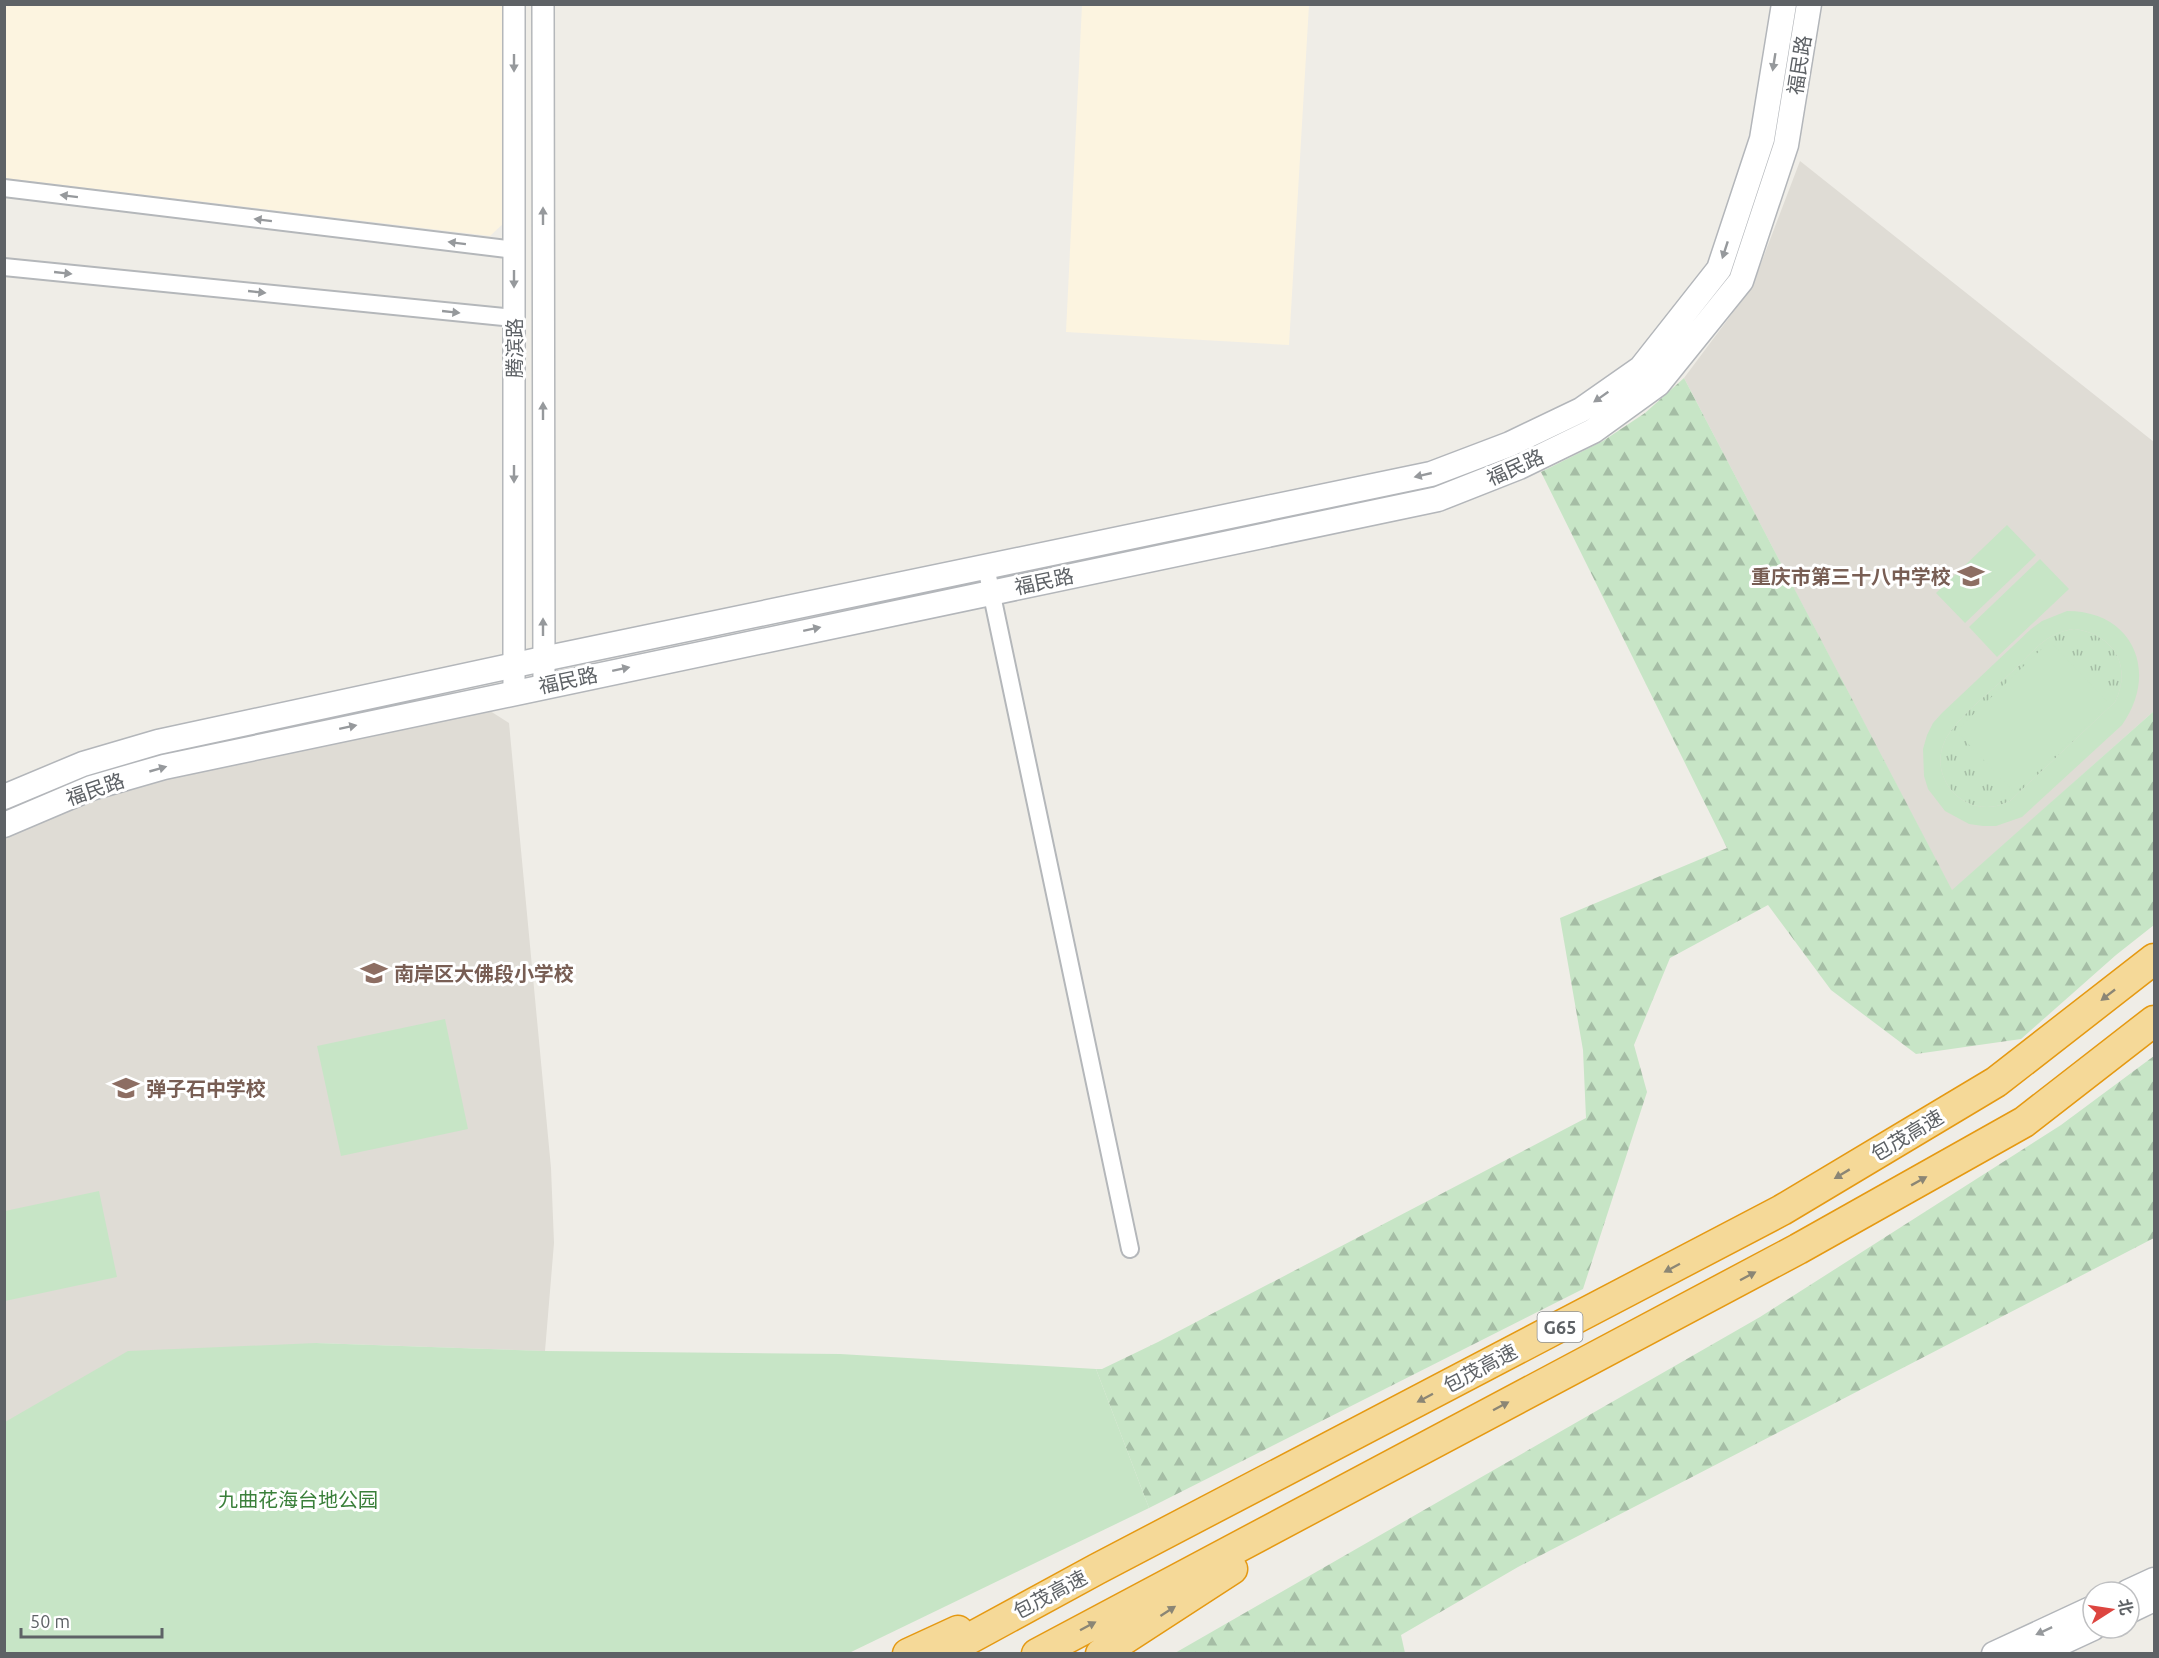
<svg xmlns="http://www.w3.org/2000/svg" width="2159" height="1658" viewBox="0 0 2159 1658" font-family="Ubuntu,'Noto Sans SC',sans-serif">
  <style>
    .commercial { fill: #fcf4e0 }
    .education { fill: #dfdcd5 }
    .grass { fill: url(#grass-tufts) }
    .forest { fill: url(#forest-firs) }
    .green { fill: #c7e5c6; fill-rule: evenodd }
    .lines { fill: none; stroke-linecap: round; stroke-linejoin: round }
    .minor-casing { stroke: #b4b7ba; stroke-width: 20 }
    .tertiary-casing { stroke: #b4b7ba; stroke-width: 24 }
    .secondary-casing { stroke: #b3b6ba; stroke-width: 27 }
    .motorway-casing { stroke: #e59912; stroke-width: 33 }
    .minor { stroke: #fff; stroke-width: 16 }
    .tertiary { stroke: #fff; stroke-width: 21 }
    .secondary { stroke: #fff; stroke-width: 24 }
    .motorway { stroke: #f5d998; stroke-width: 30 }
    .oneway { fill: #96999c }
    .oneway2 { fill: #8b8675 }
    .labels { text-anchor: middle; dominant-baseline: central; stroke-width: 6; stroke-linejoin: round; paint-order: stroke }
    .shield { fill: #fff; stroke: #8e9194; stroke-width: 1.5 }
    .shield-label { font-size: 18px; font-weight: bold; fill: #5e6266 }
    .street-label { font-size: 20px; fill: #5e6266; stroke: #fff }
    .education-label { font-size: 20px; font-weight: bold; fill: #785e54; stroke: #fff; text-anchor: start }
    .park-label { font-size: 20px; fill: #3b803b; stroke: #fff }
  </style>
  <defs>
    <pattern id="grass-tufts" width="24" height="20" patternUnits="userSpaceOnUse" patternTransform="scale(1.5)"><rect width="24" height="20" fill="#c7e5c6"/><path d="M3 7l-1-3M5 7V3M7 7l1-3M15 17l-1-3M17 17v-4M19 17l1-3" fill="none" stroke="#a5bda5"/></pattern>
    <pattern id="forest-firs" width="22" height="20" patternUnits="userSpaceOnUse" patternTransform="scale(1.5)"><rect width="22" height="20" fill="#c7e5c6"/><path d="M5 1l3.5 6h-7zM16 11l3.5 6h-7z" fill="#a5bda5"/></pattern>
  </defs>
  <rect width="100%" height="100%" fill="#efede7"/>
  <path class="commercial" d="M5 5H504L506 221 490 236 5 178Z
    M1082 5H1309L1289 345 1066 332Z"/>
  <path class="education" d="M1800 161 2154 442V711L1952 891 1684 378 1752 287Z
    M487 709 509 723 551 1168 554 1243 545 1351 316 1343 5 1422V834L99 795 163 777Z"/>
  <path class="grass" d="M2074 629C2113 634 2133 665 2115 702L2010 801C2003 804 1996 807 1988 807 1955 808 1931 773 1944 743 1953 720 1995 688 2014 670 2026 658 2038 644 2052 636 2059 632 2066 630 2074 629Z"/>
  <path class="forest" d="M1684 378 1952 890 2154 711V925L2116 955 2021 1039 1916 1054 1831 990 1768 905 1670 958 1634 1045 1647 1092 1583 1289 1149 1508 1096 1369H1102L1158 1342 1586 1118 1583 1050 1560 918 1727 848 1541 472 1603 441 1645 413Z
    M2154 1056V1238L1518 1567 1401 1635 1405 1653H1175L1760 1317 2061 1125Z"/>
  <path class="green" d="M2007 525 2036 555 1965 623 1936 593Z
    M2040 559 2069 589 1997 657 1969 627Z
    M2067 611C2134 611 2159 673 2122 725L2022 817 1996 826H1983L1969 824 1945 811 1928 789 1924 776 1923 749 1927 735 1933 723 1942 713 2031 629 2042 621ZM2074 629C2113 634 2133 665 2115 702L2010 801C2003 804 1996 807 1988 807 1955 808 1931 773 1944 743 1953 720 1995 688 2014 670 2026 658 2038 644 2052 636 2059 632 2066 630 2074 629Z
    M2050 641 2109 704 2015 793 1956 731Z
    M445 1019 468 1129 341 1156 317 1046Z
    M99 1191 117 1277 5 1301V1211Z
    M316 1343 545 1351 840 1354 1096 1369 1149 1508 849 1653H5V1422L128 1351Z"/>
  <g class="lines">
    <g class="minor-casing">
      <path id="minor" d="M4 188 515 250
        M4 267 514 318
        M986 567 1130 1249"/>
    </g>
    <g class="tertiary-casing">
      <path id="tertiary" d="M514 4V692
        M543 4 544 685"/>
    </g>
    <g class="secondary-casing">
      <path id="secondary" d="M4 797 83 764 158 742 543 659 1431 474 1510 444 1581 410 1641 368 1719 269 1762 139 1784 4
        M4 825 91 788 164 767 1438 499 1519 467 1593 431 1658 384 1741 281 1786 145 1809 4
        M2128 1592 2154 1580
        M2129 1611 2154 1599
        M1994 1654 2093 1608
        M2037 1654 2093 1628"/>
    </g>
    <g class="motorway-casing">
      <path id="motorway" d="M908 1654 958 1631
        M941 1654 1097 1569 1782 1210 1996 1082 2154 959
        M1037 1654 1798 1249 2024 1122 2154 1021
        M1101 1654 1232 1569"/>
    </g>
    <use href="#minor" class="minor"/>
    <use href="#tertiary" class="tertiary"/>
    <use href="#secondary" class="secondary"/>
    <use href="#motorway" class="motorway"/>
  </g>
  <defs><path id="oneway-solid" d="M-6-.8H1V-3.2L6.5 0L1 3.2V.8H-6Z" transform="scale(1.5)"/></defs>
  <g class="oneway">
    <use href="#oneway-solid" transform="translate(1774 62) rotate(99)"/>
    <use href="#oneway-solid" transform="translate(514 63) rotate(90)"/>
    <use href="#oneway-solid" transform="translate(69 196) rotate(-173)"/>
    <use href="#oneway-solid" transform="translate(543 216) rotate(-90)"/>
    <use href="#oneway-solid" transform="translate(263 220) rotate(-173)"/>
    <use href="#oneway-solid" transform="translate(457 243) rotate(-173)"/>
    <use href="#oneway-solid" transform="translate(1725 250) rotate(108)"/>
    <use href="#oneway-solid" transform="translate(63 273) rotate(6)"/>
    <use href="#oneway-solid" transform="translate(514 279) rotate(90)"/>
    <use href="#oneway-solid" transform="translate(257 292) rotate(6)"/>
    <use href="#oneway-solid" transform="translate(451 312) rotate(6)"/>
    <use href="#oneway-solid" transform="translate(1601 397) rotate(145)"/>
    <use href="#oneway-solid" transform="translate(543 411) rotate(-90)"/>
    <use href="#oneway-solid" transform="translate(514 474) rotate(90)"/>
    <use href="#oneway-solid" transform="translate(1423 475) rotate(167)"/>
    <use href="#oneway-solid" transform="translate(543 627) rotate(-90)"/>
    <use href="#oneway-solid" transform="translate(812 629) rotate(-12)"/>
    <use href="#oneway-solid" transform="translate(621 669) rotate(-12)"/>
    <use href="#oneway-solid" transform="translate(348 727) rotate(-12)"/>
    <use href="#oneway-solid" transform="translate(158 769) rotate(-16)"/>
    <use href="#oneway-solid" transform="translate(2044 1631) rotate(155)"/>
  </g>
  <g class="oneway2">
    <use href="#oneway-solid" transform="translate(2108 995) rotate(142)"/>
    <use href="#oneway-solid" transform="translate(1842 1174) rotate(149)"/>
    <use href="#oneway-solid" transform="translate(1919 1181) rotate(-29)"/>
    <use href="#oneway-solid" transform="translate(1672 1268) rotate(152)"/>
    <use href="#oneway-solid" transform="translate(1748 1276) rotate(-28)"/>
    <use href="#oneway-solid" transform="translate(1425 1398) rotate(152)"/>
    <use href="#oneway-solid" transform="translate(1501 1406) rotate(-28)"/>
    <use href="#oneway-solid" transform="translate(1168 1611) rotate(-33)"/>
    <use href="#oneway-solid" transform="translate(1088 1626) rotate(-28)"/>
  </g>
  <defs>
    <g id="school-bare" transform="scale(2.07)"><path d="M0-5L7-2L0 1L-7-2ZM-4 1L0 2.5L4 1V4Q0 6-4 4Z" fill="#8d6e63" stroke="#fff" stroke-width="2.5" paint-order="stroke"/></g>
  </defs>
  <g fill-rule="evenodd">
    <use href="#school-bare" x="1971" y="576"/>
    <use href="#school-bare" x="374" y="973"/>
    <use href="#school-bare" x="126" y="1088"/>
  </g>
  <g class="labels">
    <rect class="shield" x="1537.5" y="1312" width="45" height="30" rx="4.5"/>
    <g class="shield-label">
      <text x="1560" y="1327">G65</text>
    </g>
    <g class="street-label">
      <text transform="translate(1799 65) rotate(-81)">福民路</text>
      <text transform="translate(514 348) rotate(-90)">腾滨路</text>
      <text transform="translate(1515 467) rotate(-24)">福民路</text>
      <text transform="translate(1044 581) rotate(-12)">福民路</text>
      <text transform="translate(568 680) rotate(-12)">福民路</text>
      <text transform="translate(95 789) rotate(-19)">福民路</text>
      <text transform="translate(1907 1135) rotate(-31)">包茂高速</text>
      <text transform="translate(1480 1368) rotate(-28)">包茂高速</text>
      <text transform="translate(1050 1594) rotate(-28)">包茂高速</text>
    </g>
    <g class="education-label">
      <text x="1951" y="576" text-anchor="end">重庆市第三十八中学校</text>
      <text x="394" y="973">南岸区大佛段小学校</text>
      <text x="146" y="1088">弹子石中学校</text>
    </g>
    <g class="park-label">
      <text x="298" y="1499">九曲花海台地公园</text>
    </g>
  </g>
  <rect width="2159" height="1658" fill="none" stroke="#5e6266" stroke-width="12"/>
  <g transform="translate(2111 1610) rotate(78)"><circle r="28" fill="#ffffff" stroke="#bfc0c2" stroke-width="1.5"/>
  <path d="M0-4.5L10 22L0 15L-10 22Z" fill="#dd4540"/>
  <text y="-9" font-size="16" font-weight="bold" text-anchor="middle" fill="#5e6266">北</text>
  </g>
  <path d="M21 1628v9h141v-9" fill="none" stroke="#5e6266" stroke-width="3"/>
  <text x="30" y="1628" font-size="18" fill="#5e6266" stroke="#ffffff" stroke-width="4.5" paint-order="stroke">50 m</text>
</svg>
